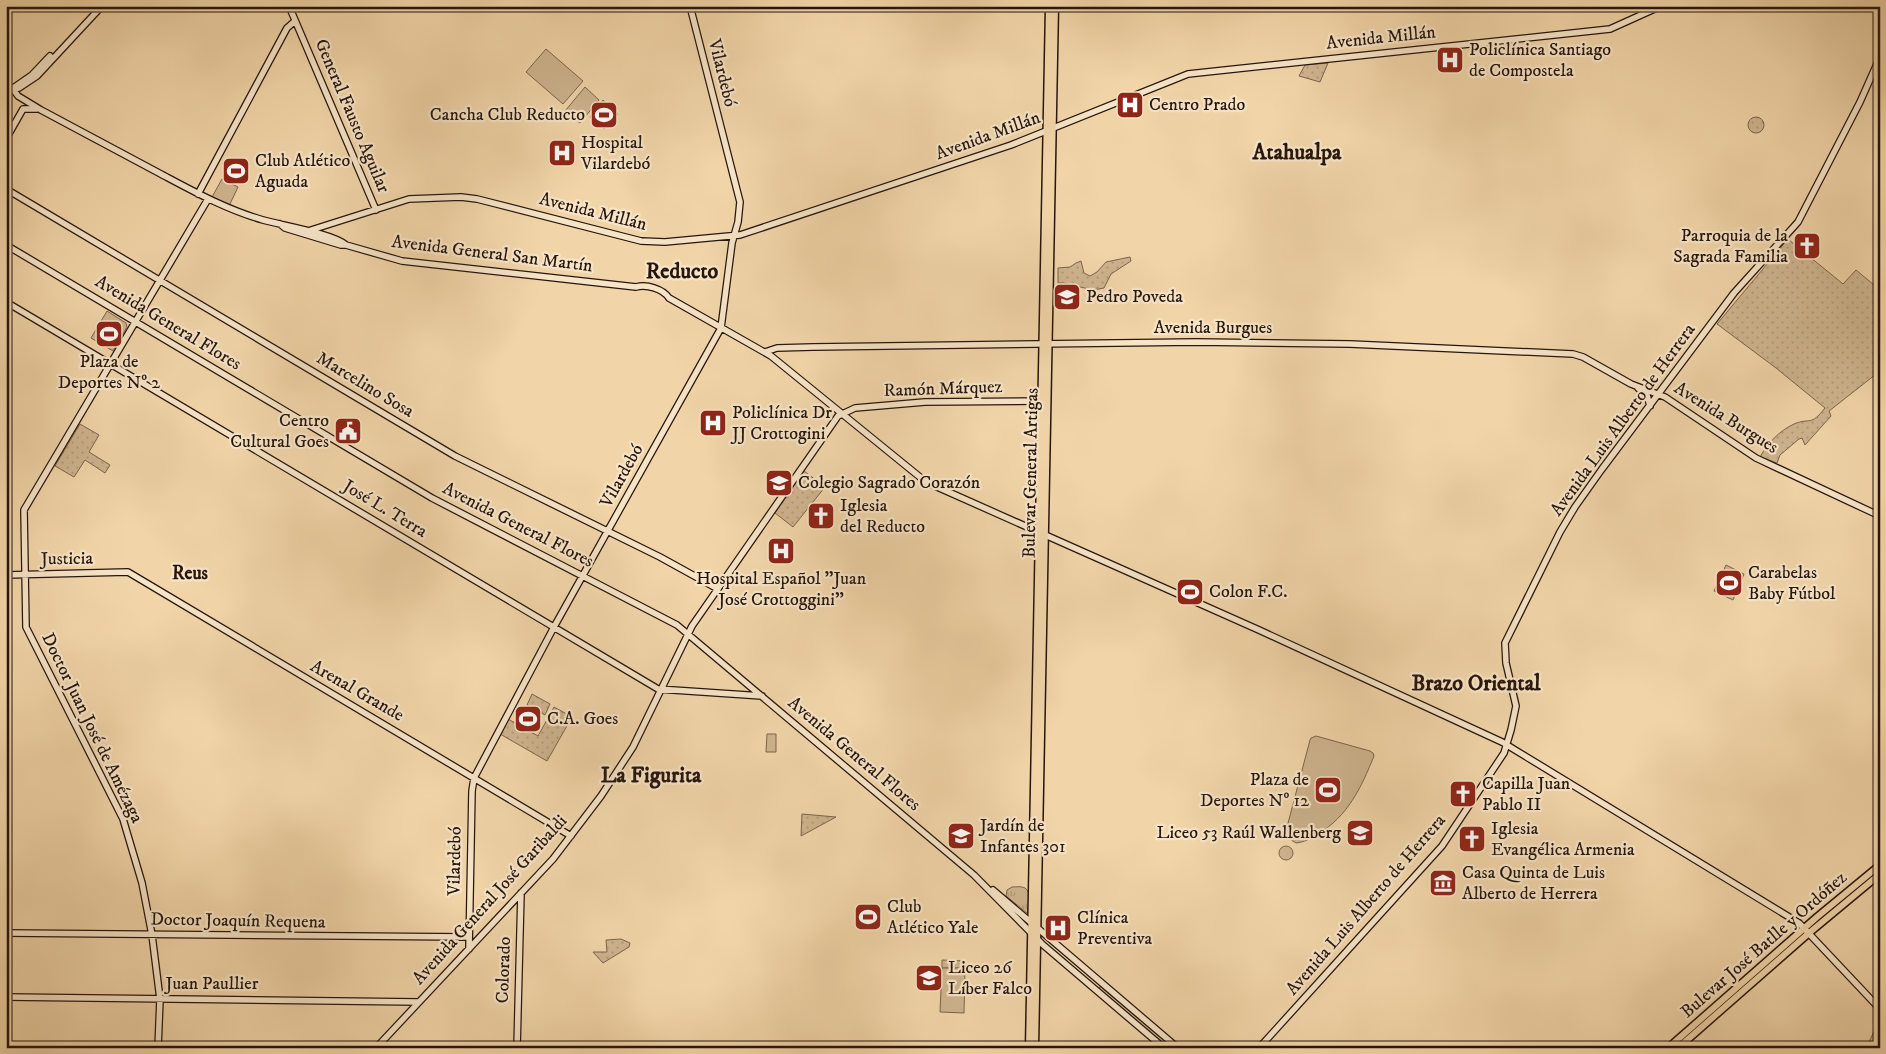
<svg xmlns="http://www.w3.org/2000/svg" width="1886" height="1054" viewBox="0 0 1886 1054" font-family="'IM FELL DW Pica',serif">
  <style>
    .grass { fill: url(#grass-tufts); stroke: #7a644d }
    .park { fill: url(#park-dots); stroke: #7a644d }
    .pitch { fill: #ceb48e; stroke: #7a644d }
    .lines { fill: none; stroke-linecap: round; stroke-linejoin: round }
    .secondary-casing { stroke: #26150c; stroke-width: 8 }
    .primary-casing { stroke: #26150c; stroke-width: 9 }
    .secondary { stroke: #f6e4c7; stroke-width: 5.5 }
    .primary { stroke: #f1d5a9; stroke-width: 6 }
    .labels { text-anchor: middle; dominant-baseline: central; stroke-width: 4.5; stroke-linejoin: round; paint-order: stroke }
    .street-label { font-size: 18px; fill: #26150c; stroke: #f6e4c7 }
    .poi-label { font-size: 18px; fill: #26150c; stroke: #f6e4c7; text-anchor: start }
    .neighbourhood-label { font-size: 19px; font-weight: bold; fill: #26150c; stroke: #f6e4c7 }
    .district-label { font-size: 22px; font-weight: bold; fill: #26150c; stroke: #f6e4c7 }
  </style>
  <defs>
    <pattern id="grass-tufts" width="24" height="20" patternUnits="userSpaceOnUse" patternTransform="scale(1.25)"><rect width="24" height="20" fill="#ceb48e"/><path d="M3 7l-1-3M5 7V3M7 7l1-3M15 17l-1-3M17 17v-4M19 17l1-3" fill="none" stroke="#b19a79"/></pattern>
    <pattern id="park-dots" width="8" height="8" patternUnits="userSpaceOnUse" patternTransform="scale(1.25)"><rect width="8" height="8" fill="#ceb48e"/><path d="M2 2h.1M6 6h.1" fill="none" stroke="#b19a79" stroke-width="1.8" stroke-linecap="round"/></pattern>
  </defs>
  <rect width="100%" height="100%" fill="#f1d5a9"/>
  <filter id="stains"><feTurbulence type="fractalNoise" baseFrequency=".004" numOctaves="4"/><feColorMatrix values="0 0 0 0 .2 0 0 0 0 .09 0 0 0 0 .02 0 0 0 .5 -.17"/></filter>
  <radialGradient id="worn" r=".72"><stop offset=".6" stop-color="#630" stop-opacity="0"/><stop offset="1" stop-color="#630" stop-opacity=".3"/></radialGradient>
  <path class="grass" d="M1279 853a7 7 0 1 1 14 0a7 7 0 1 1-14 0Z
    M1012 887C1016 887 1022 886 1025 888 1032 892 1029 908 1027 913L1006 896 1007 890Z
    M942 960 966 961 965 968H942Z
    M1099 987H1101L1173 1048H1168L1099 989Z"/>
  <path class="park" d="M1328 63 1320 82 1299 76 1305 65Z
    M1748 125a8 8 0 1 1 16 0a8 8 0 1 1-16 0Z
    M1788 239 1843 284 1856 270 1880 290V371L1829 411 1831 416 1805 445 1802 438 1799 439 1780 455 1777 463 1760 457C1768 443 1779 431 1794 424 1811 417 1810 427 1825 408L1776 368 1717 324Z
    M1130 257 1131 261 1111 274 1104 288C1087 293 1073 282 1058 283V268L1070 267 1076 263 1081 261 1084 273 1090 276 1097 272 1106 262Z
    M80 424 99 435 89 452 110 465 105 473 85 460 74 477 55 466Z
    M804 471 825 487 793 527 775 513Z
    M532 694 550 704 545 715 527 705Z
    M554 707 572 717 547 761 500 734 508 719 538 736Z
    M802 814 836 817 801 836Z
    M621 939 630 943 629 947 603 963 593 952H607L606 940Z
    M1880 1019V1048L1868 1044Z"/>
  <path class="pitch" d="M546 49 583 81 563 104 526 72Z
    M585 87 599 100 580 123 565 111Z
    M603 100 618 114 604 129 590 117Z
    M222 179 238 187 229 206 212 197Z
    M107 311 126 323 127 327 113 351 91 338Z
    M1726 565 1744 574 1733 600 1714 591Z
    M767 734H776V752H766Z
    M1316 736 1370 751 1373 753 1374 756C1361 788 1348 816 1318 834 1311 839 1304 842 1296 843L1287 837V827L1310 740 1311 738Z
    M942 968H965L964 1013 940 1012Z"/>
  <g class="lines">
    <g class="secondary-casing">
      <path id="secondary" d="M289 6 376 210
        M13 89 18 96 41 110C80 131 119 152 159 173 193 191 225 209 263 220 281 225 334 234 346 245L402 261 636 287C647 284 663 289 669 298L771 356 926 482 1259 630 1502 742 1799 923 1880 1009
        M13 89 19 88 37 76 102 6
        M6 93 32 75 50 56
        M6 139 23 109H37
        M6 189 455 456 660 557 718 589
        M198 194 287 28 295 21
        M280 224 285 228 341 245H346
        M308 231 409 199 461 197 477 199 641 241 665 242 740 235 1011 145 1188 74 1610 29 1661 6
        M6 245 432 498 677 625 974 875 1042 944 1164 1048
        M6 302 658 689 762 696
        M765 352 777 348 813 347 1196 342 1350 344 1573 354 1583 357 1631 384 1665 397 1756 458 1880 516
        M1638 388 1647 395 1650 406
        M6 575 128 572 571 836
        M993 890 1178 1048
        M6 933 469 937
        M469 949 472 791 474 778 554 627 721 328 732 243 738 222 740 202 690 6
        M6 997 419 1002
        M158 1048 160 999 152 935 142 883 123 819 26 627 24 510 208 199
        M376 1048 553 859 601 796 633 747 692 626 838 416 855 408 925 402 1045 401
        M517 1048 521 893
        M1259 1048 1442 846 1504 753 1511 730 1516 706 1506 663 1505 643 1560 532 1575 507 1602 469 1734 293 1798 222 1860 102 1880 57"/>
    </g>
    <g class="primary-casing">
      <path id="primary" d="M1029 1048 1049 6
        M1035 1048 1055 6
        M1668 1048 1817 917 1880 865
        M1678 1048 1809 933 1880 874"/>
    </g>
    <use href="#secondary" class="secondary"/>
    <use href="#primary" class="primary"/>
  </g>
  <defs>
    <g id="hospital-square" transform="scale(1.4375)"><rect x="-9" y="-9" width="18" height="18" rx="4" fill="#8f2418" stroke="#f6e4c7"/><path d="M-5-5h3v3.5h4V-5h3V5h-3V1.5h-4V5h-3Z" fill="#fff"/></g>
    <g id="stadium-square" transform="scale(1.4375)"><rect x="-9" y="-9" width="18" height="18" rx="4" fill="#8f2418" stroke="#f6e4c7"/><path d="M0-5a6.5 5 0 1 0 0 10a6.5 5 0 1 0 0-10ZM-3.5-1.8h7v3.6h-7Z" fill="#fff"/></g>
    <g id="church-square" transform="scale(1.4375)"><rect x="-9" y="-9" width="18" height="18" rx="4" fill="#8f2418" stroke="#f6e4c7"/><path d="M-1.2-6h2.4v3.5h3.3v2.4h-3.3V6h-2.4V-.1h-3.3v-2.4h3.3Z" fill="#fff"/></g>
    <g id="university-square" transform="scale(1.4375)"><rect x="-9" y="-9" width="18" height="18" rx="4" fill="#8f2418" stroke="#f6e4c7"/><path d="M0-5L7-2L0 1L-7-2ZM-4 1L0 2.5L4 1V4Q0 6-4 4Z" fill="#fff"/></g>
    <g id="civic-square" transform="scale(1.4375)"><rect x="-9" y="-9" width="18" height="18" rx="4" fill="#8f2418" stroke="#f6e4c7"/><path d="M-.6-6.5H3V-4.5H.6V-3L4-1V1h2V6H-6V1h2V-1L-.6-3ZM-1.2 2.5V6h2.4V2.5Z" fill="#fff"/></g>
    <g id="school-square" transform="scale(1.4375)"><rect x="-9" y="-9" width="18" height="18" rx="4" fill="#8f2418" stroke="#f6e4c7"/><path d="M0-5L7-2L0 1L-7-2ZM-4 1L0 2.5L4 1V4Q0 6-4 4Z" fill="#fff"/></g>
    <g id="museum-square" transform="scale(1.4375)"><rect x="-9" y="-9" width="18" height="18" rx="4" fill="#8f2418" stroke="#f6e4c7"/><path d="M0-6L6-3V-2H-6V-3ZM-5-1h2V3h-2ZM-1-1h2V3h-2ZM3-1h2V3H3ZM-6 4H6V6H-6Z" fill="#fff"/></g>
  </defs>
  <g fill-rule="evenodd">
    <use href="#hospital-square" x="1450" y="60"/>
    <use href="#hospital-square" x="1130" y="105"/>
    <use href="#stadium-square" x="604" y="115"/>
    <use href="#hospital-square" x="562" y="153"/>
    <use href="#stadium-square" x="236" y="171"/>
    <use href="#church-square" x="1807" y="246"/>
    <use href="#university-square" x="1067" y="297"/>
    <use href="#stadium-square" x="109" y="334"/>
    <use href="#hospital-square" x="713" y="423"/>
    <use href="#civic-square" x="348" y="431"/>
    <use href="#school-square" x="779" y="483"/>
    <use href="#church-square" x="821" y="516"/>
    <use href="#hospital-square" x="781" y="551"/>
    <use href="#stadium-square" x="1729" y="583"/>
    <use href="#stadium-square" x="1190" y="592"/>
    <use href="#stadium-square" x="528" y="719"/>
    <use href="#stadium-square" x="1328" y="790"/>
    <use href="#church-square" x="1463" y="794"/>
    <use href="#school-square" x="1360" y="833"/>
    <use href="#school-square" x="961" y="836"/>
    <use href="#church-square" x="1472" y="839"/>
    <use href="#museum-square" x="1443" y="883"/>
    <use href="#stadium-square" x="868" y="917"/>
    <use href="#hospital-square" x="1058" y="928"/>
    <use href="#school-square" x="929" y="978"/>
  </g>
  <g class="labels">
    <g class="street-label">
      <text transform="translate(1381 38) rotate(-6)">Avenida Millán</text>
      <text transform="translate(722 73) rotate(76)">Vilardebó</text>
      <text transform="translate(352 116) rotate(67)">General Fausto Aguilar</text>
      <text transform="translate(988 136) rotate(-20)">Avenida Millán</text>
      <text transform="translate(593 212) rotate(14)">Avenida Millán</text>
      <text transform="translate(492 254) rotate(7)">Avenida General San Martín</text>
      <text transform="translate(168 323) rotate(31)">Avenida General Flores</text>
      <text x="1213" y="328">Avenida Burgues</text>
      <text transform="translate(365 385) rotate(31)">Marcelino Sosa</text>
      <text transform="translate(943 389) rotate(-2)">Ramón Márquez</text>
      <text transform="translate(1726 418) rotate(32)">Avenida Burgues</text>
      <text transform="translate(1623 420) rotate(-54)">Avenida Luis Alberto de Herrera</text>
      <text transform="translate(1031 473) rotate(-89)">Bulevar General Artigas</text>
      <text transform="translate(622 476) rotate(-61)">Vilardebó</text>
      <text transform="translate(385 509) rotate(31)">José L. Terra</text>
      <text transform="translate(518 525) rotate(27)">Avenida General Flores</text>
      <text transform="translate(67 559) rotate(-1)">Justicia</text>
      <text transform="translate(357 691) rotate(30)">Arenal Grande</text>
      <text transform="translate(92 728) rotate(64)">Doctor Juan José de Amézaga</text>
      <text transform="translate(854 754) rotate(40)">Avenida General Flores</text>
      <text transform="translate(455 861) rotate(-89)">Vilardebó</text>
      <text transform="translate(490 900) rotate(-48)">Avenida General José Garibaldi</text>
      <text transform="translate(1366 905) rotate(-49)">Avenida Luis Alberto de Herrera</text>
      <text transform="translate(238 921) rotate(1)">Doctor Joaquín Requena</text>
      <text transform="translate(1764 945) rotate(-41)">Bulevar José Batlle y Ordóñez</text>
      <text transform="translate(504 970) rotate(-88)">Colorado</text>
      <text x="212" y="984">Juan Paullier</text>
    </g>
    <g class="poi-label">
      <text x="1469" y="50">Policlínica Santiago<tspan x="1469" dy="21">de Compostela</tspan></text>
      <text x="1149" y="105">Centro Prado</text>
      <text x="585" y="115" text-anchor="end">Cancha Club Reducto</text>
      <text x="581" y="143">Hospital<tspan x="581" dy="21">Vilardebó</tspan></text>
      <text x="255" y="161">Club Atlético<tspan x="255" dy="21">Aguada</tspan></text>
      <text x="1788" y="236" text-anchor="end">Parroquia de la<tspan x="1788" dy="21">Sagrada Familia</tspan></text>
      <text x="1086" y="297">Pedro Poveda</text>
      <text x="109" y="362" text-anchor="middle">Plaza de<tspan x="109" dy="21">Deportes Nº 2</tspan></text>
      <text x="732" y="413">Policlínica Dr<tspan x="732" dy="21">JJ Crottogini</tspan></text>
      <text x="329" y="421" text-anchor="end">Centro<tspan x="329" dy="21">Cultural Goes</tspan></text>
      <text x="798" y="483">Colegio Sagrado Corazón</text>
      <text x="840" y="506">Iglesia<tspan x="840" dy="21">del Reducto</tspan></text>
      <text x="1748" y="573">Carabelas<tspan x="1748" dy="21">Baby Fútbol</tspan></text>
      <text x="781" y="579" text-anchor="middle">Hospital Español "Juan<tspan x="781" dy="21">José Crottoggini"</tspan></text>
      <text x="1209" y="592">Colon F.C.</text>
      <text x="547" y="719">C.A. Goes</text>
      <text x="1309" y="780" text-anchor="end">Plaza de<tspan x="1309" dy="21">Deportes Nº 12</tspan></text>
      <text x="1482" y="784">Capilla Juan<tspan x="1482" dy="21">Pablo II</tspan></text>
      <text x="980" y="826">Jardín de<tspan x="980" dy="21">Infantes 301</tspan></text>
      <text x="1491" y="829">Iglesia<tspan x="1491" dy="21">Evangélica Armenia</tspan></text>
      <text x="1341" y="833" text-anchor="end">Liceo 53 Raúl Wallenberg</text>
      <text x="1462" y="873">Casa Quinta de Luis<tspan x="1462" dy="21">Alberto de Herrera</tspan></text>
      <text x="887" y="907">Club<tspan x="887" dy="21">Atlético Yale</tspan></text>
      <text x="1077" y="918">Clínica<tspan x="1077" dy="21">Preventiva</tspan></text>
      <text x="948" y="968">Liceo 26<tspan x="948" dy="21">Líber Falco</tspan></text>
    </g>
    <g class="neighbourhood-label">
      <text x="190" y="573">Reus</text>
    </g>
    <g class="district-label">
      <text x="1297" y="152">Atahualpa</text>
      <text x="682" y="271">Reducto</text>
      <text x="1476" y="683">Brazo Oriental</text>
      <text x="651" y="775">La Figurita</text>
    </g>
  </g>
  <rect width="1886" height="1054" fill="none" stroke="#f1d5a9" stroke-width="25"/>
  <rect x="8" y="8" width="1871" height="1039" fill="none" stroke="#26150c" stroke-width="2.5"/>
  <rect x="12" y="12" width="1861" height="1029" fill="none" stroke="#26150c"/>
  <rect width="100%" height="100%" filter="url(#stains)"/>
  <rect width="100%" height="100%" fill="url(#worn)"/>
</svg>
